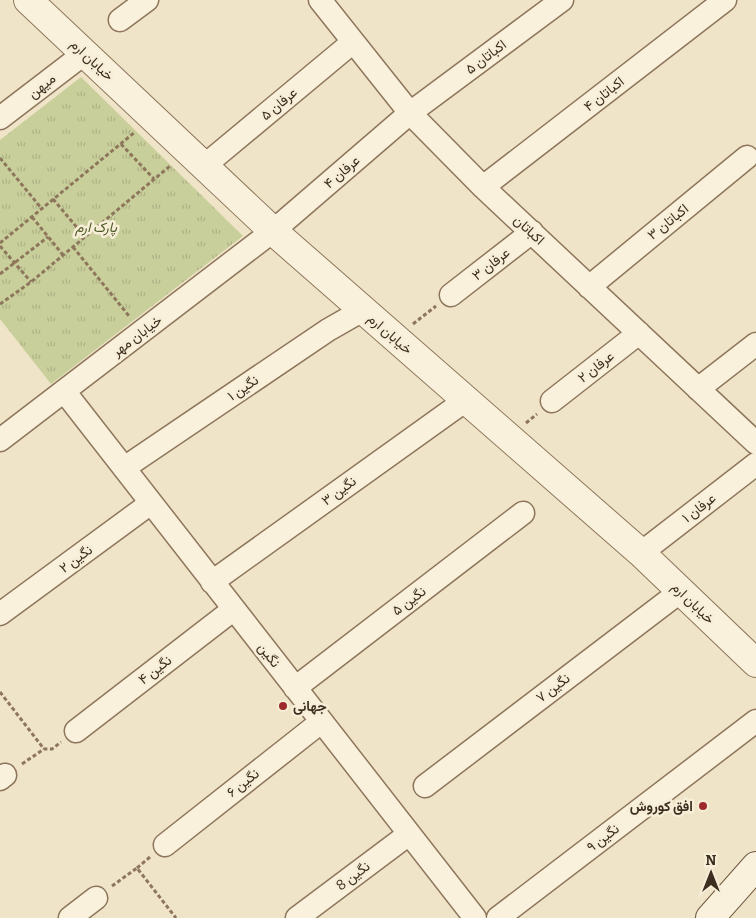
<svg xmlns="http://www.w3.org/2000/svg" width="756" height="918" viewBox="0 0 756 918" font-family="Bitter,Vazirmatn,serif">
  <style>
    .park { fill: url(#park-tufts) }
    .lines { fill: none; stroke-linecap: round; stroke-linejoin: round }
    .minor-casing { stroke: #8d765c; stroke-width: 25 }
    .tertiary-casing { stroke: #8d765c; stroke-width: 30 }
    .secondary-casing { stroke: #6f573f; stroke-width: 30 }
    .path { stroke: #8d765c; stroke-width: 3; stroke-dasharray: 4 2.5; stroke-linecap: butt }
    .minor { stroke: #faf1dc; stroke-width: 22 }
    .tertiary { stroke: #faf1dc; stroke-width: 28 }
    .secondary { stroke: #faf1dc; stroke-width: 28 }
    .poi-dot { fill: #9e2a2b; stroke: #f7eed8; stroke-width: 2 }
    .labels { text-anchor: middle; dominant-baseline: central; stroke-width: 5; stroke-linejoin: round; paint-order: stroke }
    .street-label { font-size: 14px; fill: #3d2e20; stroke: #f7eed8 }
    .park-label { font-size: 14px; font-style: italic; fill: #4d5a26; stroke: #f7eed8 }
    .poi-label { font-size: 14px; font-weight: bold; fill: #3d2e20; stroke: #f7eed8; text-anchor: start }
  </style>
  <defs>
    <pattern id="park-tufts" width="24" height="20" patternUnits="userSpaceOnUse" patternTransform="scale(1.25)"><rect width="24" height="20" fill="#c9cf9b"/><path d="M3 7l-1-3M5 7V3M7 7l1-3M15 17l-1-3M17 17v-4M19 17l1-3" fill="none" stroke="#aeb285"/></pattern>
  </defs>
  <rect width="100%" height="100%" fill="#f0e4c8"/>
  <path class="park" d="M81 77 243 236 51 384 0 319V140Z"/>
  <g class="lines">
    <g class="minor-casing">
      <path id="minor" d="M320 0 410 113 483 187 756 443
        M120 20 147 0
        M0 118 85 53
        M204 166 353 42
        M483 187 725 0
        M589 287 747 157
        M451 295 532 232
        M698 389 756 344
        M64 391 475 918
        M552 401 639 333
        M0 440 273 231 410 113 562 0
        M124 468 328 330 363 310
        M641 553 756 464
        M212 582 466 400
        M0 614 151 503
        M295 688 523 513
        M76 731 234 609
        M0 779 5 775
        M425 786 681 591
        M165 845 321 722
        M70 918 96 898
        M297 918 409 834
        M498 918 756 721"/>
    </g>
    <g class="tertiary-casing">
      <path id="tertiary" d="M28 0 273 231 641 553 756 663"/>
    </g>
    <g class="secondary-casing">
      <path id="secondary" d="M710 918 756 866"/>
    </g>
    <path class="path" d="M121 144 154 179
      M0 158 42 209
      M53 199 85 237
      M32 217 63 255
      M0 243 135 132
      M0 246 31 282
      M73 247 129 316
      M0 274 48 237
      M0 304 31 282 170 166
      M413 324 436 306
      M526 423 537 414
      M0 692 44 749
      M22 764 44 749H52L61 742
      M137 868 150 857
      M112 886 137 868 176 918"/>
    <use href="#minor" class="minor"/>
    <use href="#tertiary" class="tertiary"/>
    <use href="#secondary" class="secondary"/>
  </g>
  <g class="poi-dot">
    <circle cx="283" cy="706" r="5"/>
    <circle cx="703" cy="806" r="5"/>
  </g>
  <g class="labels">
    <g class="street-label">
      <text transform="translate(486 57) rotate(-37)">اکباتان ۵</text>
      <text transform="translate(92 60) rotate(43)">خیابان ارم</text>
      <text transform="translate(42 86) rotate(-38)">میهن</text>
      <text transform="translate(604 94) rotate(-38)">اکباتان ۴</text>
      <text transform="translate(279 104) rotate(-40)">عرفان ۵</text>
      <text transform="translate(342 172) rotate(-41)">عرفان ۴</text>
      <text transform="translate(668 222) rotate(-39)">اکباتان ۳</text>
      <text transform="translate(529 230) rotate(43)">اکباتان</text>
      <text transform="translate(491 264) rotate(-38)">عرفان ۳</text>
      <text transform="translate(390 334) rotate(41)">خیابان ارم</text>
      <text transform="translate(137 336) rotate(-37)">خیابان مهر</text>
      <text transform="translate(596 367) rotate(-38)">عرفان ۲</text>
      <text transform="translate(243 388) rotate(-34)">نگین ۱</text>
      <text transform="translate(339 491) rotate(-36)">نگین ۳</text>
      <text transform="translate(699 508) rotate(-38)">عرفان ۱</text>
      <text transform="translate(76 559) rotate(-36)">نگین ۲</text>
      <text transform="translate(409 601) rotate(-37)">نگین ۵</text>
      <text transform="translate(693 603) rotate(44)">خیابان ارم</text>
      <text transform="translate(269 655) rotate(52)">نگین</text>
      <text transform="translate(155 670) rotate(-38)">نگین ۴</text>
      <text transform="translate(553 688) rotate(-37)">نگین ۷</text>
      <text transform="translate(243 783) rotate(-38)">نگین ۶</text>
      <text transform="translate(603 838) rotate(-37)">نگین ۹</text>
      <text transform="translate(353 876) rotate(-37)">نگین 8</text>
    </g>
    <g class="park-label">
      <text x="96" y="227">پارک ارم</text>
    </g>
    <g class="poi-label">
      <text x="293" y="706">جهانی</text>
      <text x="693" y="806" text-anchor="end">افق کوروش</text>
    </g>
  </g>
  <g transform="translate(711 873)" stroke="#f7eed8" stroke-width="4" paint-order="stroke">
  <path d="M0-4L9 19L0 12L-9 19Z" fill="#3d2e20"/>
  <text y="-8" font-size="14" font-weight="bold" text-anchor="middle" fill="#3d2e20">N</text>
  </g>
</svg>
